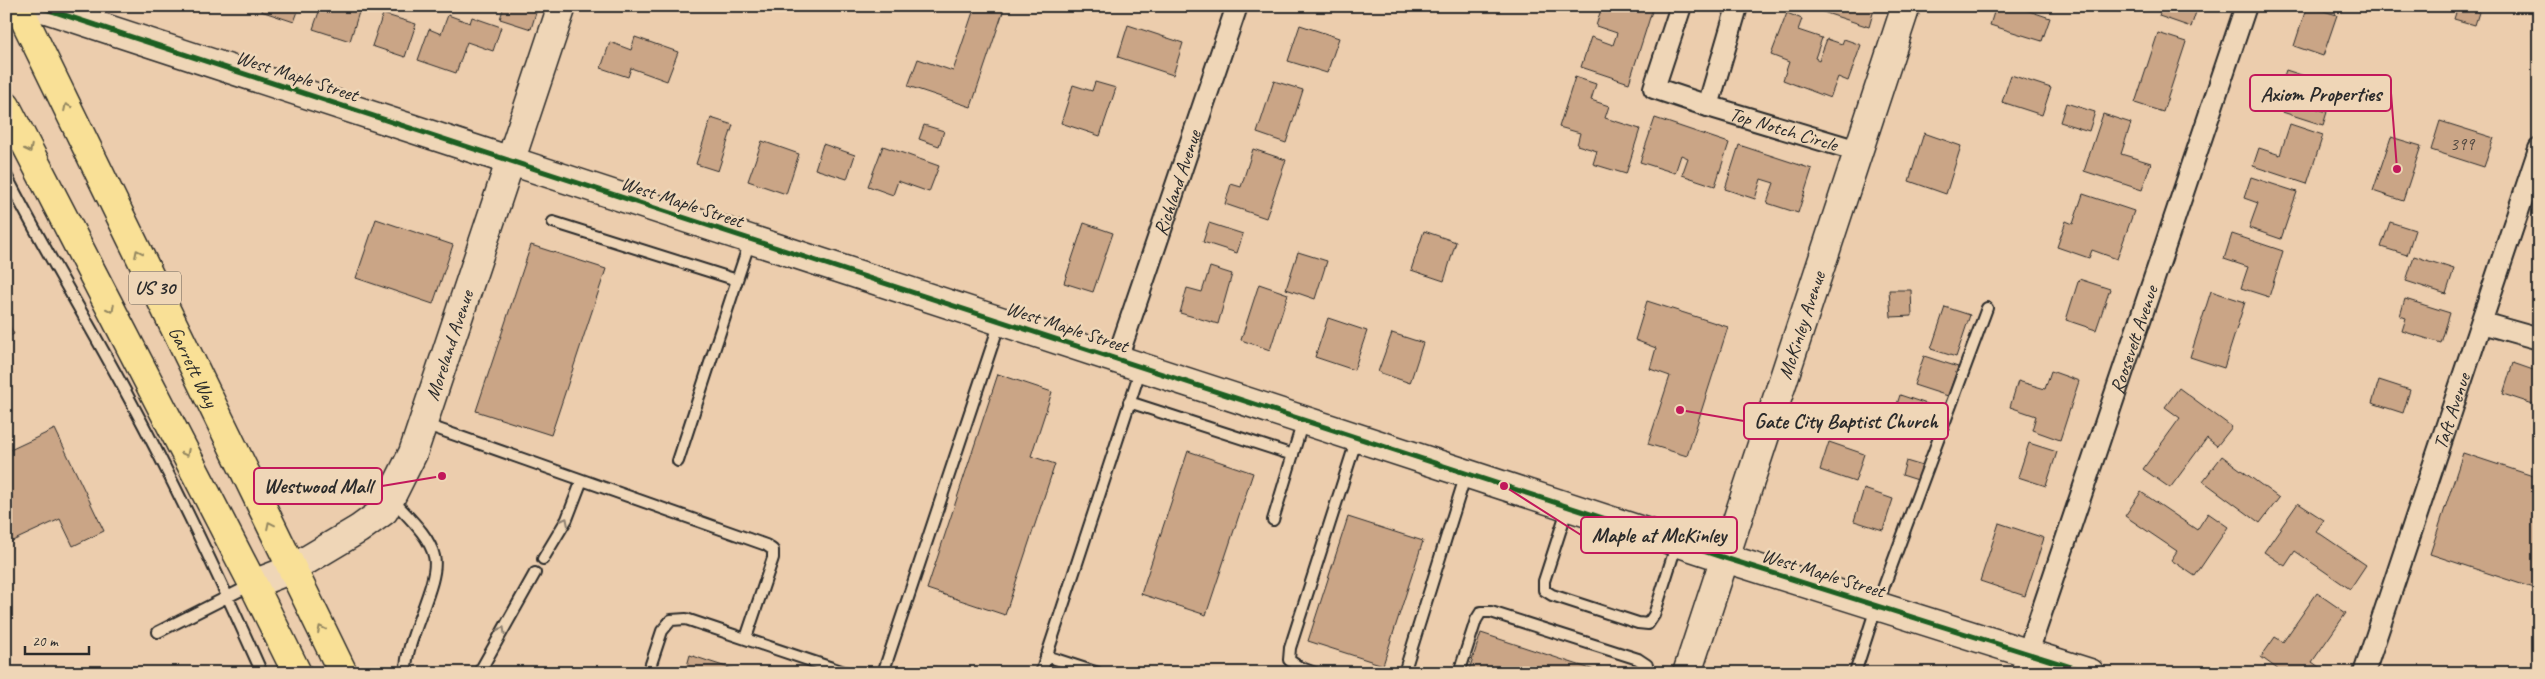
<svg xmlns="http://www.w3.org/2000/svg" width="2545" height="679" viewBox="0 0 2545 679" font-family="Caveat,sans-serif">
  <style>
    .building { fill: #caa586; stroke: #2b2b2b }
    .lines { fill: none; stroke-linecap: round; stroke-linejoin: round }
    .lane-casing { stroke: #2b2b2b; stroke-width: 14 }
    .street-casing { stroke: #2b2b2b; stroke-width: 24 }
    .secondary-casing { stroke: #2b2b2b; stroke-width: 31 }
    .primary-casing { stroke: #2b2b2b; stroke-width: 31 }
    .lane { stroke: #efd6b7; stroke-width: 10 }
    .street { stroke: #efd6b7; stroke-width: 20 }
    .secondary { stroke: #efd6b7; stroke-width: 28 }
    .primary { stroke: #f9e096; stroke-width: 28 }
    .cycleway-casing { stroke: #efd6b7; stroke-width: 8 }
    .cycleway { stroke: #1b5e20; stroke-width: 5 }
    .oneway { stroke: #928660 }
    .oneway2 { stroke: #8d8071 }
    .labels { text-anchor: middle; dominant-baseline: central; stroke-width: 5; stroke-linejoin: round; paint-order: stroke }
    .number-label { font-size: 18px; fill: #534a42 }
    .shield { fill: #efd6b7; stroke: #665e55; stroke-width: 1 }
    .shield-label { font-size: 19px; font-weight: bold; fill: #2b2b2b }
    .street-label { font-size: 20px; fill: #2b2b2b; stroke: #efd6b7 }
    .leader { fill: none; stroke: #c2185b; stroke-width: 2 }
    .callout-dot { fill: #c2185b; stroke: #efd6b7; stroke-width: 2 }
    .callout { fill: #efd6b7; stroke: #c2185b; stroke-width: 2 }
    .callout-label { font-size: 21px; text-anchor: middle; font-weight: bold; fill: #2b2b2b }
  </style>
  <rect width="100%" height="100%" fill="#eccdad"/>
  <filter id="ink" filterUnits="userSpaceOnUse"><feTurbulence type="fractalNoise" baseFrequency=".02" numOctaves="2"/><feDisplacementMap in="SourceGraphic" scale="10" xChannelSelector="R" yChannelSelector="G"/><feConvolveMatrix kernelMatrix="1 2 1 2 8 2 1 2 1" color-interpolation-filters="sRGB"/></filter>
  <g filter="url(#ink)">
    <path class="building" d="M263 6H300L294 22 261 11Z
      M321 6H341L359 12 350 41 313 29Z
      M504 6H538L531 29 500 19Z
      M975 6H1005L971 107 908 86 918 59 953 71Z
      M1602 6H1646L1653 8 1629 83 1581 67 1591 37 1613 45 1617 33 1596 26Z
      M1822 6H1875L1869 27 1820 11Z
      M1996 6H2014L2050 18 2042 41 1990 25Z
      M2162 6H2198L2191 27 2159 16Z
      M2307 6 2337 15 2323 56 2294 46Z
      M2458 6H2481L2475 25 2454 19Z
      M1787 13 1802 19 1798 30 1822 38 1815 58 1819 60 1827 39 1842 44 1844 39 1861 45 1848 81 1838 77 1830 98 1783 80 1789 62 1771 55Z
      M383 14 416 24 405 57 372 46Z
      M448 15 470 23 472 17 501 27 493 51 467 42 456 73 418 60 429 29 441 34Z
      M1128 25 1183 43 1173 75 1118 57Z
      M1300 25 1339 38 1327 73 1288 61Z
      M2158 33 2186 42 2163 112 2135 103Z
      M635 37 678 52 667 81 631 68 628 77 601 68 610 42 631 50Z
      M2286 70 2323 82 2315 108 2327 112 2323 125 2273 109Z
      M2011 75 2051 88 2042 115 2002 102Z
      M1575 77 1596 84 1591 100 1609 106 1605 118 1640 129 1626 174 1593 164 1597 151 1577 145 1580 133 1559 127Z
      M1274 81 1303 90 1286 143 1257 133Z
      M1095 82 1116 88 1100 136 1061 123 1073 85 1092 91Z
      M2066 103 2095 112 2089 131 2060 122Z
      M2103 114 2131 123 2121 154 2151 163 2142 190 2084 171Z
      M711 118 733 125 718 171 696 164Z
      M1655 118 1729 143 1715 186 1682 175 1688 158 1681 155 1675 173 1640 162Z
      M2440 121 2494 138 2484 167 2431 150Z
      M2290 124 2323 135 2307 184 2253 166 2259 148 2280 155Z
      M924 125 944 131 939 146 919 139Z
      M1924 133 1961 146 1946 194 1909 181Z
      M2391 137 2421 146 2403 201 2373 191Z
      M762 141 799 154 786 194 748 181Z
      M823 144 855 155 847 179 815 169Z
      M1739 145 1812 169 1798 213 1767 203 1774 183 1761 179 1755 199 1725 189Z
      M883 146 939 166 929 192 898 181 893 195 868 186Z
      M1253 149 1286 160 1266 218 1225 204 1231 184 1241 187Z
      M2251 177 2297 192 2281 239 2249 228 2258 203 2244 198Z
      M2083 194 2134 211 2117 259 2092 250 2089 258 2057 247 2066 221 2073 224Z
      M376 219 453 245 433 304 356 278Z
      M2390 222 2415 230 2407 255 2381 247Z
      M1084 223 1113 233 1093 292 1064 283Z
      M1209 223 1243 234 1237 253 1203 242Z
      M1424 231 1456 242 1444 281 1411 270Z
      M2232 234 2283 251 2269 297 2241 288 2248 267 2224 259Z
      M531 245 606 269 551 435 476 411Z
      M1298 252 1327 261 1315 299 1286 289Z
      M2414 256 2454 269 2446 294 2406 281Z
      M1210 267 1232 274 1218 324 1180 313 1187 288 1202 292Z
      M2079 279 2110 289 2096 330 2066 320Z
      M1259 284 1288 294 1270 350 1241 340Z
      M1889 290H1911L1912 316 1891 317Z
      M2211 291 2245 302 2224 368 2190 357Z
      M2405 299 2450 313 2441 343 2402 331 2406 318 2400 316Z
      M1647 301 1728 327 1687 456 1648 444 1670 376 1650 369 1656 348 1635 340Z
      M1945 307 1970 315 1956 357 1931 349Z
      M1328 318 1367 331 1354 370 1315 357Z
      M6 319 14 334 6 338Z
      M1392 333 1423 343 1410 383 1378 372Z
      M1924 356 1958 367 1948 396 1914 385Z
      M2513 363 2539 372V406L2503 394Z
      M2051 371 2079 381 2060 440 2032 430 2036 416 2010 407 2018 381 2045 389Z
      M998 374 1052 392 1031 456 1055 464 1005 615 927 589Z
      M2379 380 2410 390 2403 413 2372 403Z
      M2179 388 2232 427 2217 446 2207 438 2170 488 2143 469 2180 418 2165 407Z
      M1900 395 1930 405 1922 429 1892 420Z
      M55 429 104 531 73 546 60 519 6 544V452Z
      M1829 442 1864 454 1855 482 1820 470Z
      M2029 443 2057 452 2046 486 2018 477Z
      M1188 451 1253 473 1206 615 1141 594Z
      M2463 453 2539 478V590L2430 554Z
      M2222 456 2279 498 2260 523 2203 481Z
      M1906 461 1926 467 1921 481 1902 475Z
      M1864 489 1893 499 1883 530 1854 521Z
      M2141 492 2197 530 2208 513 2228 527 2195 576 2171 560 2177 551 2125 516Z
      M2298 503 2324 520 2316 531 2366 565 2350 589 2295 551 2285 566 2264 552Z
      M1348 517 1423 541 1383 665 1308 641Z
      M1999 523 2044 538 2025 596 1980 581Z
      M2317 593 2346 613 2312 662 2326 672 2283 673 2261 657 2275 637 2283 642Z
      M1481 633 1600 672 1599 673H1468Z
      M690 655 744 673H685Z"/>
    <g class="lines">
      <g class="lane-casing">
        <path id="lane" d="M6 175C45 252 90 324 130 400 178 489 221 581 262 673
          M553 222 737 280 750 241
          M1129 402 1293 455
          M424 424 766 545 773 550V558L746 638
          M678 461 737 280
          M393 500C407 516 429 535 434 556 441 582 404 640 406 673
          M1568 507 1544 581V590L1552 595 1638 623 1648 624 1654 615 1677 543
          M1273 520 1303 421
          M543 559 567 519 582 480
          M158 632 253 584
          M1046 656 1098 673
          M479 673 535 573
          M648 673 662 631 671 620 686 619 847 673
          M883 673 1000 322
          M1041 673 1141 368
          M1315 673 1299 667 1289 660 1290 648 1357 438
          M1404 673 1466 474
          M1459 673 1476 620 1481 612H1491L1638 659 1647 665 1648 673
          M1855 673 1877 605 1987 308"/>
      </g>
      <g class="street-casing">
        <g id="street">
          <path d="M1681 6 1654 88 1708 106 1737 7 1735 6"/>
          <path id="s1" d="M1708 106 1858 151"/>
          <path d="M2482 323 2539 339"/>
          <path id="s2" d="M1117 359 1237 6"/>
          <path id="s3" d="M2021 673 2246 6"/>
          <path id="s4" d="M2364 673 2539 149"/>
        </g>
      </g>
      <g class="secondary-casing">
        <g id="secondary">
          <path d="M37 6 1725 558 2090 673"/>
          <path id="s5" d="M253 584 292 569 359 529 384 511 413 453 562 6"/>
          <path id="s6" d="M1687 673 1906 6"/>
        </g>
      </g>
      <g class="primary-casing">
        <g id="primary">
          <path id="s7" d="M18 6 343 673"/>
          <path d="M6 106 253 584 297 673"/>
        </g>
      </g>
      <use href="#lane" class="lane"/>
      <use href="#street" class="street"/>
      <use href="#secondary" class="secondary"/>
      <use href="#primary" class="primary"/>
      <g class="cycleway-casing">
        <path id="cycleway" d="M37 6 1725 558 2090 673"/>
      </g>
      <use href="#cycleway" class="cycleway"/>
    </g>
    <defs><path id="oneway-chevron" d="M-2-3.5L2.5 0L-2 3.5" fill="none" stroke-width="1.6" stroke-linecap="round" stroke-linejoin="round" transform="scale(1.25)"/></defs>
    <g class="oneway">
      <use href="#oneway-chevron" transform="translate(67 107) rotate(-116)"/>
      <use href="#oneway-chevron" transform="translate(29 149) rotate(63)"/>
      <use href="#oneway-chevron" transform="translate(138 253) rotate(-116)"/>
      <use href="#oneway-chevron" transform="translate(111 309) rotate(63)"/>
      <use href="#oneway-chevron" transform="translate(186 453) rotate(63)"/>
      <use href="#oneway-chevron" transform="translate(270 525) rotate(-116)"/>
      <use href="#oneway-chevron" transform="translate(321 629) rotate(-116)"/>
    </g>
    <g class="oneway2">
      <use href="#oneway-chevron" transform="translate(565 521) rotate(-63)"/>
      <use href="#oneway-chevron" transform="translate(502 630) rotate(-61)"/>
    </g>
  </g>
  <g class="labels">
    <g class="number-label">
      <text x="2462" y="144">399</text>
    </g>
    <rect class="shield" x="129" y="271.5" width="52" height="33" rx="4"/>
    <g class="shield-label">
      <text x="155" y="288">US 30</text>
    </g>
    <g class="street-label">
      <text transform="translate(297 76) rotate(18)">West Maple Street</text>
      <text stroke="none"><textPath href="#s1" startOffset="79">Top Notch Circle</textPath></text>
      <text stroke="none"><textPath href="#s2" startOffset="186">Richland Avenue</textPath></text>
      <text transform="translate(682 202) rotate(18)">West Maple Street</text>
      <text stroke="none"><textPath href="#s6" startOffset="366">McKinley Avenue</textPath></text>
      <text transform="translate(1067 327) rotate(18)">West Maple Street</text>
      <text stroke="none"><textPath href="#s3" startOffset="352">Roosevelt Avenue</textPath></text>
      <text stroke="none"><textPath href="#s5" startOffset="329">Moreland Avenue</textPath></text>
      <text stroke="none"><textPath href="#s7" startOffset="401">Garrett Way</textPath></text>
      <text stroke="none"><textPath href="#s4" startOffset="276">Taft Avenue</textPath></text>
      <text transform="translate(1823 573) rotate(17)">West Maple Street</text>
    </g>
  </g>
  <path class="leader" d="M2397 169L2391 93M1680 410L1744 421M442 476L382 486M1504 486L1581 535"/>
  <g class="callout-dot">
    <circle cx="2397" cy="169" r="5"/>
    <circle cx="1680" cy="410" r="5"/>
    <circle cx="442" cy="476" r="5"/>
    <circle cx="1504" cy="486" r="5"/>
  </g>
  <g class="callout">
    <rect x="2250" y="75" width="141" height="36" rx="5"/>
    <rect x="1744" y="403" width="204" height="36" rx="5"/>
    <rect x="254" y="468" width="128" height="36" rx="5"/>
    <rect x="1581" y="517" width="156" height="36" rx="5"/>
  </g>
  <g class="callout-label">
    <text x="2321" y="101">Axiom Properties</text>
    <text x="1846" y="428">Gate City Baptist Church</text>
    <text x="318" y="493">Westwood Mall</text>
    <text x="1659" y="542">Maple at McKinley</text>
  </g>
  <rect width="2545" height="679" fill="none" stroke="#efd6b7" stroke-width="25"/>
  <rect x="12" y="12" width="2520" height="654" fill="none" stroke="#2b2b2b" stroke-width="2" filter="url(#ink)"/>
  <path d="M25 646v8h64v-8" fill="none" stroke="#2b2b2b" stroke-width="2.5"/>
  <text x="32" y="646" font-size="15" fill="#2b2b2b" stroke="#efd6b7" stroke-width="4" paint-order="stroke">20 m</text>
</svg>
